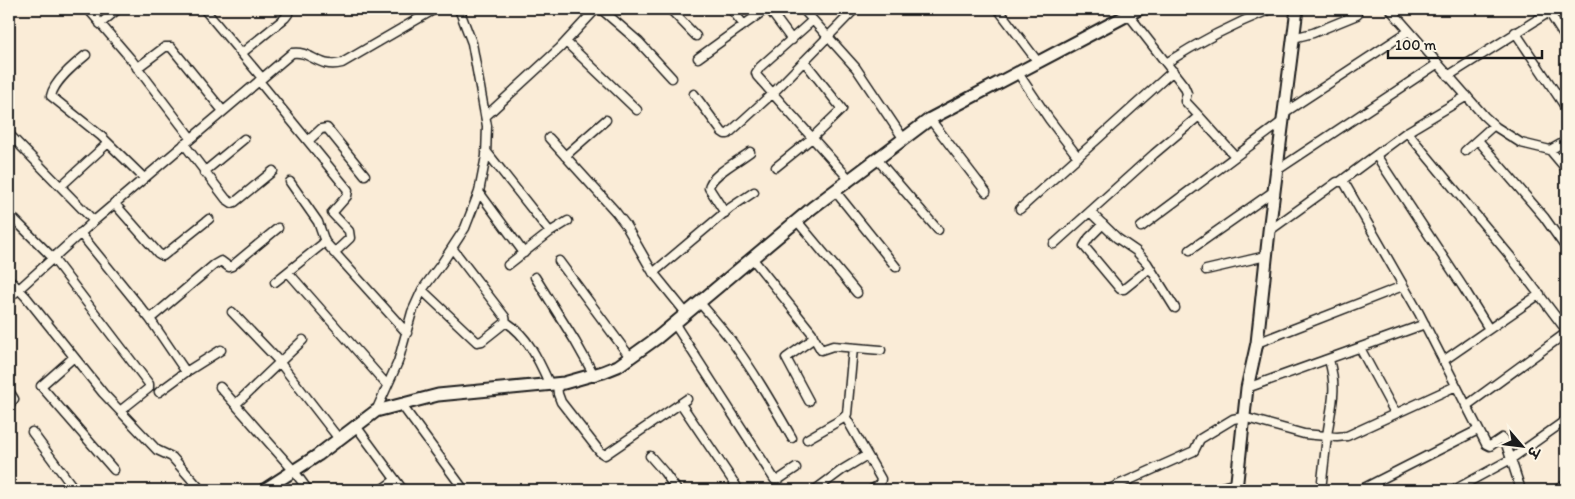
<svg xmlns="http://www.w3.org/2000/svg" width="1575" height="499" viewBox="0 0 1575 499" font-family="Itim,'Playpen Sans Deva',sans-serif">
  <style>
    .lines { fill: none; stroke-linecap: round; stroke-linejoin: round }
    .street-casing { stroke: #1c1c1c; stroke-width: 11 }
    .secondary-casing { stroke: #1c1c1c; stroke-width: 15 }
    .street { stroke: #fcf5e5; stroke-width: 8 }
    .secondary { stroke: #fcf5e5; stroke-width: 11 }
  </style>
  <rect width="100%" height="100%" fill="#faecd7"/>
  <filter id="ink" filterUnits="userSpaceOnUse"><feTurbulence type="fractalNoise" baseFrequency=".02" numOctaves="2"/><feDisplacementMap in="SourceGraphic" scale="10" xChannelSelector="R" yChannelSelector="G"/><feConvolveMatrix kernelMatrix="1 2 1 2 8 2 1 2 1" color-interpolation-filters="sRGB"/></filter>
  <g filter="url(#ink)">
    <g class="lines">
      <g class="street-casing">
        <path id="street" d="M88 9 130 58 191 138
          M204 9 262 78
          M601 9 639 42 672 78
          M670 9 696 36
          M731 9 744 25
          M803 9 856 68 903 138
          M998 9 1038 62
          M1390 9 1484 116 1496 127 1521 143 1550 150 1566 169
          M1549 12 1566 39
          M1128 14 1184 86 1187 93 1185 101 1199 116
          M813 20 760 67 756 73 757 76 850 180
          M100 24 118 9
          M1515 32 1566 108
          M1293 38 1313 33 1357 15
          M566 42 637 110
          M242 53 285 18 288 14 286 9
          M86 55C75 64 54 81 51 96L101 136 144 178
          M698 58 766 9H769L792 40
          M1166 63C1200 41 1234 24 1271 9
          M137 68 165 47H171L223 111
          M1018 73 1049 119 1078 157
          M1448 76 1554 9
          M259 81 348 190 347 196 332 213 349 231 350 238 334 253
          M694 94 722 132 725 134H728L773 93 855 9
          M1467 96 1407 132 1510 256 1566 330
          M1284 113 1409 31
          M486 116 560 48 596 9
          M930 119 986 192
          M9 134 94 221
          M549 138 615 211 625 224 652 271 686 313
          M1478 140 1544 217 1566 248
          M308 141 321 129 327 128 365 175
          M184 144 226 199 232 203 235 202 273 171
          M1550 150 1566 141
          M486 151 550 232
          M1465 151 1494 125
          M1376 155 1463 287 1489 329
          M565 156 606 120
          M877 159 938 230
          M776 167 812 138 842 109 804 61
          M1276 171 1437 64
          M204 172 244 139
          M1341 181 1407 132
          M290 182 318 222 325 242 407 333
          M61 186 108 143
          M835 191 896 267
          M479 192 524 253
          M114 203 158 253 163 256 209 219
          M1020 209 1173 71
          M1090 212 1117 238 1136 251 1147 263 1175 308
          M725 213 709 188C710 175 740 160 750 152
          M9 214 52 257 149 384V388L120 411
          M797 221 857 293
          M1103 224 1089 238 1084 246 1120 289H1124L1150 268
          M1141 227 1283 121
          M1269 231 1337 182H1344L1419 313 1486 444 1490 446 1502 438 1505 441 1521 490
          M80 233 150 319
          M1054 244 1154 154 1199 116 1235 156
          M1190 250 1274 191
          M752 258 812 333 813 336 810 341 786 358 809 401
          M559 261 630 357
          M508 265 550 232 568 221
          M1206 270 1266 256
          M288 272 387 385
          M653 273 730 208 754 192
          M535 277 575 341 594 375
          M9 279 26 297 103 393 157 450 172 457 201 490
          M275 282 325 242
          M422 290 477 342 482 341 506 322 505 317 452 248
          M9 298 94 221 292 53C311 50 318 69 342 63L435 9
          M699 302C709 313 718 324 727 335 752 368 772 403 792 438
          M232 312 277 359 339 439
          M506 322C528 336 539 361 550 385
          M674 323 775 480H778L796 468
          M813 336 821 350 833 346 881 350
          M1257 343 1403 286
          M1360 348 1395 413
          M74 357 41 386 114 470
          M1443 361 1540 294
          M186 372 150 319 214 265 221 261 229 267 232 266 278 228
          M557 384 558 394 561 402 600 452 605 455 687 399
          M220 387 294 471 308 490
          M1247 388 1425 324
          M9 391 14 399 9 405
          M159 392 186 372 221 350
          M236 404 303 340
          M401 404 464 490
          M681 404 739 490
          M1466 406 1566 333
          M376 411 398 362 412 312 422 290 442 263 465 228 479 192 486 156 487 126 472 43 459 9
          M845 416 881 479 880 484 871 490
          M356 426 403 490
          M32 432 75 490
          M807 439 842 419 847 414 853 348
          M650 456 664 472 677 490
          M381 490 395 480
          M815 490 842 470 867 455
          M1107 490 1194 451 1200 439 1233 419 1243 417 1304 434 1337 437 1347 436 1456 386
          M1212 490 1236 483
          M1321 490C1323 472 1325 454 1327 436 1331 406 1338 390 1329 360
          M1360 490 1478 430
          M1454 490 1511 459 1566 420
          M1557 490 1566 484"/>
      </g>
      <g class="secondary-casing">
        <path id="secondary" d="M264 490 318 455 376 411 438 395 564 383 603 372 618 366 657 338 812 208 930 119 1139 9
          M1236 490 1247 388 1257 343 1269 231 1297 9"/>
      </g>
      <use href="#street" class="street"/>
      <use href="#secondary" class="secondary"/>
    </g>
  </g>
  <rect width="1575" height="499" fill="none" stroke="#fcf5e5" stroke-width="30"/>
  <rect x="15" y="15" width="1545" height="469" fill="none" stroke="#1c1c1c" stroke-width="2" filter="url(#ink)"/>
  <g transform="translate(1522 446) rotate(118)" stroke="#fcf5e5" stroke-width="4" paint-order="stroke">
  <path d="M0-4L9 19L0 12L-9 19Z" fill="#1c1c1c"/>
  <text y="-8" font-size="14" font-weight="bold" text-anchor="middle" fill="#1c1c1c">उ</text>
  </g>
  <path d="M1388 50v8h154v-8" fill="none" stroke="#1c1c1c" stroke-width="2.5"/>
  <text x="1395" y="50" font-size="15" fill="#1c1c1c" stroke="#fcf5e5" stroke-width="4" paint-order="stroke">100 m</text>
</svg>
